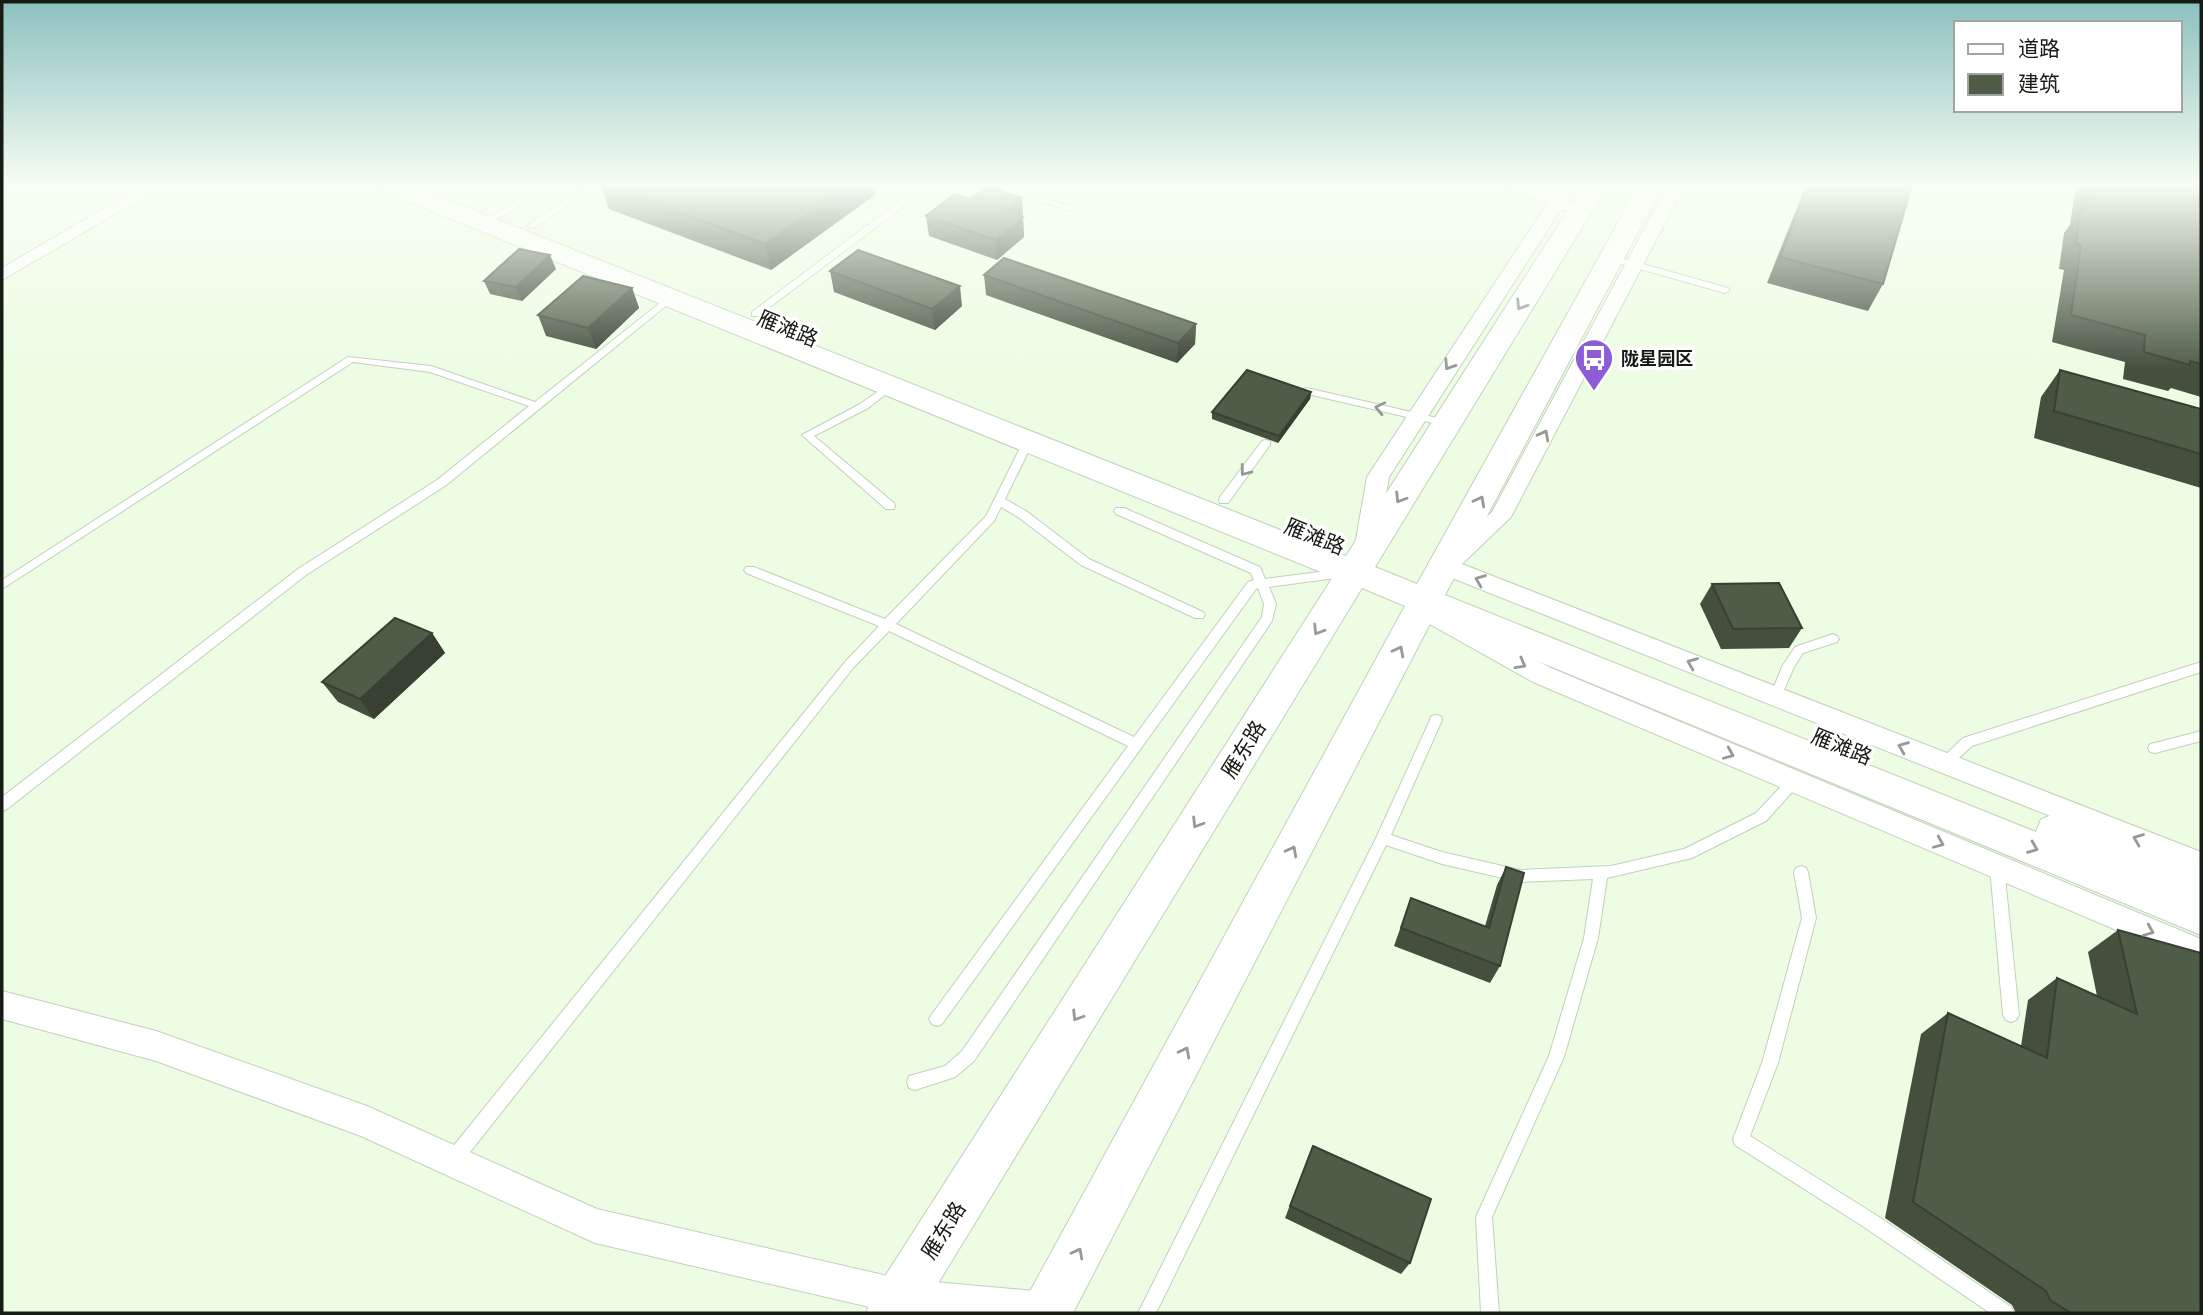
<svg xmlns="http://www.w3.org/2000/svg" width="2203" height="1315" viewBox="0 0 2203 1315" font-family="'Noto Sans','Noto Sans SC',sans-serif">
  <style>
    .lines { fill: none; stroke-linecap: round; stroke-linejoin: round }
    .lane-casing { stroke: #c1d1b9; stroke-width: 2 }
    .street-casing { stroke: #c1d1b9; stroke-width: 2 }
    .secondary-casing { stroke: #c1d1b9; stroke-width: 2 }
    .lane { fill: #fff; fill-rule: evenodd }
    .street { fill: #fff; fill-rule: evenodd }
    .secondary { fill: #fff; fill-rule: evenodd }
    .wall { fill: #444f3e }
    .shaded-wall { fill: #374032 }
    .building { fill: #4f5c48; stroke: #374032; stroke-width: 2 }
    .oneway { stroke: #969995 }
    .labels { text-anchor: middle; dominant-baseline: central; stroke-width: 7; stroke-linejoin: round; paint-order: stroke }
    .far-poi-label { font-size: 18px; font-weight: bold; fill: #161c13; stroke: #fff; text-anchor: start }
    .street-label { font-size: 21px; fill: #161c13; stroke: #fff }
  </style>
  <rect width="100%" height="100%" fill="#edfde4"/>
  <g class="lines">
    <g class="lane-casing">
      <path id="lane" d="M542 185H553L486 226 479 224Z
        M588 185H598L534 228 527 226Z
        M930 185H949L923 192 758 316H752V312L917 188Z
        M987 185H1002L1076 208 1069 210Z
        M1611 255 1728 288 1730 290 1725 293 1608 260V256Z
        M670 295 673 296V300L445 486 306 575 7 809 2 811V797L298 569 437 480 529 406 430 372 353 362 2 589V580L348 357 431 366 535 402Z
        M890 383 894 384V388L868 408 814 436 894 503 895 506 894 509H886L802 435 860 404Z
        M1307 388 1446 420 1451 423 1446 426 1303 393V389Z
        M1028 439 1033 442 1005 499 1026 511 1089 559 1203 612 1205 615 1203 618H1195L1081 565 1018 517 1001 507 994 521 896 624 1134 737 1248 582 1254 580 1251 573 1116 514 1114 511 1116 508H1124L1260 567 1265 579 1343 569 1349 573 1343 577 1269 587 1276 604 1272 621 974 1061 955 1077 915 1090 909 1088 907 1082 909 1076 945 1066 962 1051 1262 617 1264 604 1258 588 1256 589 942 1024 937 1026 932 1024 929 1019 932 1014 1128 746 889 631 853 668 459 1166 453 1168 447 1166 445 1160 447 1154 845 662 879 626 746 573 744 570 746 567H754L885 619 986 516 1023 442Z
        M1266 440 1270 441V445L1228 503H1220L1219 500 1220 497 1262 441Z
        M1833 634 1837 636 1839 639 1837 642 1803 653 1794 667 1780 699H1772L1770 696 1783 665 1795 647Z
        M2201 662V672L1972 746 1949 767 1944 768 1939 767 1937 763 1963 738Z
        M1436 715 1441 716 1442 720 1391 835 1442 852 1520 870 1611 866 1684 849 1756 813 1789 778 1794 776 1799 778 1801 782 1766 821 1692 858 1607 878 1598 938 1564 1057 1492 1217 1499 1313H1481L1476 1217 1549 1056 1584 938 1593 879 1520 882 1442 864 1386 845 1156 1313H1138L1377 836 1430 720 1431 716Z
        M2201 731V741L2155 753 2150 752 2148 748 2150 744 2155 743Z
        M1997 861 2002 863 2004 867 2019 1015 2016 1020 2011 1022 2006 1020 2003 1015 1990 867 1992 863Z
        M1801 866 1806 868 1808 872 1816 918 1778 1063 1750 1136 1876 1215 2011 1307 2014 1313H1990L1864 1227 1735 1145 1733 1139 1762 1063 1802 918 1794 872 1796 868Z"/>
    </g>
    <g class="street-casing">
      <path id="street" d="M144 185H165L2 280V268Z
        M1500 185H1525L1553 195 1559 185H1576L1567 200 1578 207 1570 212 1561 209 1389 477 1376 551 1373 557 1365 559 1357 557 1354 551 1367 477 1547 204Z
        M1668 185H1685L1511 517 1462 564 2201 852V876L1437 572 1434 566 1437 560 1492 512Z
        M1425 602 1551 668 2201 939V966L1533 682 1417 617 1413 611 1417 605Z
        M2 991 156 1031 367 1106 597 1209 901 1279 1047 1292 1065 1300 1070 1313H895L595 1243 361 1136 156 1061 2 1019Z"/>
    </g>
    <g class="secondary-casing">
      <path id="secondary" d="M376 185H410L1346 556 1584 185H1608L1375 567 1417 584 1639 185H1663L1445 595 2036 832 2041 819 2055 814 2201 871V935L1433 618 1073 1313H1021L1028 1295 1405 606 1362 588 920 1313H866L873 1295 1333 577 380 190Z"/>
    </g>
    <use href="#lane" class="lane"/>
    <use href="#street" class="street"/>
    <use href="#secondary" class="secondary"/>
  </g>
  <path class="wall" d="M601 185H874L876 194 771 270 609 209Z
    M1806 185H1912L1883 284 1868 311 1767 283Z
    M2076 185H2201V397L2171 388 2168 391 2123 379 2125 362 2052 342 2064 270 2059 269 2064 233 2070 225Z
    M1022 198 1024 237 997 260 929 236 926 216Z
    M556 269 522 301 490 294 484 281Z
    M830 271 962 306 935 330 834 292Z
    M984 275 1196 324 1195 344 1177 363 986 295Z
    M632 288 639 308 596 349 546 336 538 315Z
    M2060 370 2201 409V488L2034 438 2041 397Z
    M1311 392 1310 399 1278 443 1212 419V412Z
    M1712 584 1802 628 1789 648 1721 649 1700 604Z
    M432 633 445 653 374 719 338 702 322 682Z
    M1506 867 1500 966 1490 983 1394 946 1411 898 1485 926 1497 885Z
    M2118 930 2201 953V1313H2016L2012 1305 1885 1218 1921 1034 1948 1013 2021 1046 2028 1000 2057 978 2097 996 2088 952Z
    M1313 1146 1410 1263 1401 1274 1285 1218Z"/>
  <path class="shaded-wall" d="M848 185H874L876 194 771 270 765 244Z
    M1022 198 1024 237 997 260 996 240 1006 212Z
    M550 255 556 269 522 301 516 287Z
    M960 286 962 306 935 330 932 309Z
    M632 288 639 308 596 349 588 328Z
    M1196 324 1195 344 1177 363 1178 343Z
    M1311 392 1310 399 1278 443 1279 436Z
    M432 633 445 653 374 719 360 699Z"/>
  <path class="building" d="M606 185H848L765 244Z
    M1808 185H1912L1883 284 1780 257Z
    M2089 185H2201V364L2190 361V365L2144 352 2145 335 2071 315 2081 245 2076 243 2081 208 2086 209Z
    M986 186 1022 198 1006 212 1023 217 996 240 926 216 955 194 970 199Z
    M519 249 550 255 516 287 484 281Z
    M858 250 960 286 932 309 830 271Z
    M1004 258 1196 324 1178 343 984 275Z
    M583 276 632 288 588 328 538 315Z
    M1247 370 1311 392 1279 436 1212 412Z
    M2060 370 2201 409V454L2054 411Z
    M1779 583 1802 628 1733 629 1712 584Z
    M395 618 432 633 360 699 322 682Z
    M1506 867 1524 873 1500 966 1401 928 1411 898 1489 928Z
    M2118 930 2201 953V1313H2071L2050 1300 2046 1291 1913 1202 1948 1013 2047 1058 2057 978 2137 1014Z
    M1313 1146 1431 1199 1410 1263 1290 1206Z"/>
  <defs><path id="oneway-chevron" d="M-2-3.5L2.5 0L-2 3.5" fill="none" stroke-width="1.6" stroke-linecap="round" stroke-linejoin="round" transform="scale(1.75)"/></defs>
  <g class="oneway">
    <use href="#oneway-chevron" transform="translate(1521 305) rotate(122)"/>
    <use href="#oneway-chevron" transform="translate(1449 365) rotate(123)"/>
    <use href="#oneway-chevron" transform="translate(1380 408) rotate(-167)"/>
    <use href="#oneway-chevron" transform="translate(1544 435) rotate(-62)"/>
    <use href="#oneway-chevron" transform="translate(1245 471) rotate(127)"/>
    <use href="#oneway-chevron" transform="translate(1400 498) rotate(122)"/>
    <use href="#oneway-chevron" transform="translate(1480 501) rotate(-62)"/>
    <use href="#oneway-chevron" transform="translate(1480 580) rotate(-158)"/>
    <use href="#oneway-chevron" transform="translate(1318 630) rotate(122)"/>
    <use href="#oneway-chevron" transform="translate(1399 651) rotate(-62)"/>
    <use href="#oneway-chevron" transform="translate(1692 663) rotate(-158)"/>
    <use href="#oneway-chevron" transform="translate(1521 664) rotate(29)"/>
    <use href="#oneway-chevron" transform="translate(1903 747) rotate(-158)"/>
    <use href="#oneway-chevron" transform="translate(1729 754) rotate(23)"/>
    <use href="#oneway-chevron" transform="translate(1197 823) rotate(122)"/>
    <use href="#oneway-chevron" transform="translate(2138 839) rotate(-158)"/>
    <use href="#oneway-chevron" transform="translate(1939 843) rotate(23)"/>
    <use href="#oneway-chevron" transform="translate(2033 848) rotate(22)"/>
    <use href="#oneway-chevron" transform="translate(1292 851) rotate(-62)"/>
    <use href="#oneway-chevron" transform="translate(2149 931) rotate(23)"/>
    <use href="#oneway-chevron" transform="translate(1077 1016) rotate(122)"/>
    <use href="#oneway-chevron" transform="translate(1185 1052) rotate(-62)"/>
    <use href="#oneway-chevron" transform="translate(1078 1253) rotate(-62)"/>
  </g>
  <linearGradient id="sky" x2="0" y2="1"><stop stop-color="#8bc0c0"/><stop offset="0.5" stop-color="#f7fef3"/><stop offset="1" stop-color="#f7fef3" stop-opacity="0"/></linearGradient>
  <rect width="2203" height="370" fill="url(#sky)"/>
  <defs>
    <g id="bus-pin" transform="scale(2.0125)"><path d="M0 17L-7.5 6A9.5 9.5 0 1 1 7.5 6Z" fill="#8c5dd6" stroke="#fff"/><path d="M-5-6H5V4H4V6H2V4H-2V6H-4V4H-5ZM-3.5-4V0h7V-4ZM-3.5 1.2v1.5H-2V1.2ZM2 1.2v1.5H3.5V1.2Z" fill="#fff"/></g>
  </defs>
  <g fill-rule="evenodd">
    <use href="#bus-pin" x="1594" y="358"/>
  </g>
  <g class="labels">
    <g class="far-poi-label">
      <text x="1621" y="358">陇星园区</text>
    </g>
    <g class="street-label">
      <text transform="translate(788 328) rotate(22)">雁滩路</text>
      <text transform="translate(1315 536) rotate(22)">雁滩路</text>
      <text transform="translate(1842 746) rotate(22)">雁滩路</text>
      <text transform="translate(1243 749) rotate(-58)">雁东路</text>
      <text transform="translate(943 1230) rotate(-58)">雁东路</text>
    </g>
  </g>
  <rect width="2203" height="1315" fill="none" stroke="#161c13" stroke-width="7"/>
  <rect x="1954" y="21" width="228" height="91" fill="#ffffff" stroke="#a2a4a1" stroke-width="2"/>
  <rect x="1968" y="44" width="35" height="10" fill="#ffffff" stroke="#a2a4a1" stroke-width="2"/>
  <text x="2018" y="56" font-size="21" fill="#161c13">道路</text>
  <rect x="1968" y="74" width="35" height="21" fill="#4f5c48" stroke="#a2a4a1" stroke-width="2"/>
  <text x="2018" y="91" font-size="21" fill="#161c13">建筑</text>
</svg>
